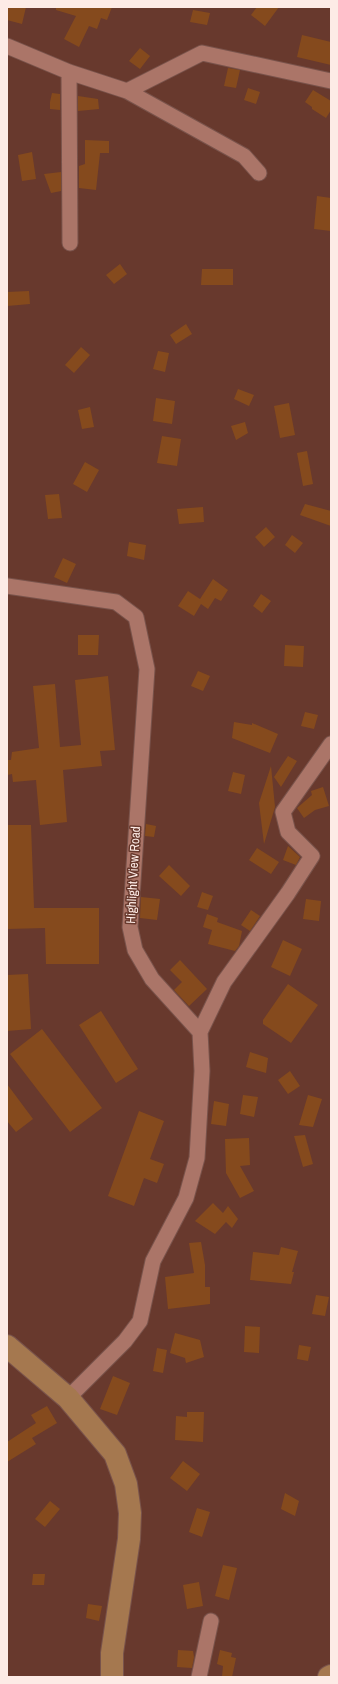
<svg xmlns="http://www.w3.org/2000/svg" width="338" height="1684" viewBox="0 0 338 1684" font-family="'Archivo Narrow',sans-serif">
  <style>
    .building { fill: #854a1d }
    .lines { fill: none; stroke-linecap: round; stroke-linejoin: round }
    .street-casing { stroke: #79534b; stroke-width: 17 }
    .secondary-casing { stroke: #79534b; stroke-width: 24 }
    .street { stroke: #ab7568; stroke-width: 15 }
    .secondary { stroke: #a5784f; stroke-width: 22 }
    .labels { text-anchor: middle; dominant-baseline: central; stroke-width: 3; stroke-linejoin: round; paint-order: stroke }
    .street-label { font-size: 13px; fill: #fdebe6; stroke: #68392d }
  </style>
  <rect width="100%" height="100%" fill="#68392d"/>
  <path class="building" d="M7 7H26L22 24 7 20Z
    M56 7H112L107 20 101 18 97 29 89 26 79 47 64 39 76 16 56 10Z
    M257 7H279L265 26 251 15Z
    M193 10 210 13 207 25 190 22Z
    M302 35 331 42V65L297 57Z
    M140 48 150 56 140 69 129 61Z
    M228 68 240 70 236 88 224 86Z
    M248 88 260 92 256 104 244 100Z
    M313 90 331 101V110L326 118 312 109V107L305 102Z
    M52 93 60 94V110L50 109V102Z
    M78 96 98 99 99 109 78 111Z
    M85 140 109 141V153H100L96 190 79 188V166L85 164Z
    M32 152 36 179 22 181 18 155Z
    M61 172V191L51 193 44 174Z
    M317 196 331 198V231L314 229Z
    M120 264 127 274 114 284 106 275Z
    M202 269H233V285H201Z
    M29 291 30 304 7 306V292Z
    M186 324 192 334 176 344 170 335Z
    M81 347 90 355 74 373 65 365Z
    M158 351 169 353 165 372 153 369Z
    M238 389 254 395 249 406 234 399Z
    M156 398 175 401 172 424 153 421Z
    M289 403 295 435 280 438 274 406Z
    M90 407 94 427 82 429 78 410Z
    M245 422 248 433 236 440 231 426Z
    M162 436 181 439 177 466 157 463Z
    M307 451 313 484 303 486 297 453Z
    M85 462 99 470 87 492 73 484Z
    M59 494 62 518 48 519 45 495Z
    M305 504 331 511V526L300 515Z
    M203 507 204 522 179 524 177 509Z
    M266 527 275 537 264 547 255 537Z
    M292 535 303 543 295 553 285 545Z
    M129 542 146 545 144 560 127 556Z
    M63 558 76 564 67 583 54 577Z
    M213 579 228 590 221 601 215 598 208 609 201 604 194 616 178 606 188 591 200 599Z
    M261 594 271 601 262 613 253 606Z
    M78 635H99L98 655H78Z
    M285 645 304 646 303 667 284 666Z
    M198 671 210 676 203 691 191 686Z
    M108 676 115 750 100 751 102 766 63 770 67 822 40 825 36 780 13 782 12 774 7 775V760H11L12 752 39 748 33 686 55 684 60 747 81 745 75 680Z
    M305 712 318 715 314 729 301 726Z
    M234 722 252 725V723L278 734 270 753 232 738Z
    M288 756 297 761 281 787 274 777Z
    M271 766 275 807 264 844 259 803Z
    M233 772 245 775 241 794 228 791Z
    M323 787 329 806 315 810 304 818 297 808 312 795 311 791Z
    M146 824 156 826 154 837 145 836Z
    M7 825H31L34 908H99V964H46L45 928 7 929Z
    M288 846 300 857 296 865 283 860Z
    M257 848 279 862 271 874 249 860Z
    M169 865 190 886 181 896 159 876Z
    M202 892 213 896 208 910 197 907Z
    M141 897 160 899 157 920 140 918Z
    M306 899 321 901 319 921 303 919Z
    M251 910 260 916 250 931 241 925Z
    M207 914 218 918 217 922 242 931 239 946 235 951 208 944 212 930 203 927Z
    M283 940 302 949 290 976 271 967Z
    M180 960 207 989 189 1006 174 990 182 982 170 970Z
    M28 974 31 1029 7 1031V975Z
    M288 984 318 1005 291 1043 263 1024V1020Z
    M101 1011 138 1069 116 1083 79 1025Z
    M42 1029 102 1108 70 1132 10 1054Z
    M250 1052 268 1058 266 1073 246 1067Z
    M290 1071 300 1086 288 1094 278 1080Z
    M7 1084 33 1119 16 1132 7 1121Z
    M243 1095 258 1097 254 1117 240 1114Z
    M308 1095 322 1099 313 1127 299 1125Z
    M214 1101 229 1104 226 1126 211 1124Z
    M139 1111 164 1121 150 1159 164 1164 157 1183 144 1178 134 1206 108 1196Z
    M305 1135 313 1164 303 1167 294 1136Z
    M249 1138 250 1165 240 1166 254 1191 240 1198 226 1173 225 1139Z
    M213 1203 223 1213 228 1206 238 1219 232 1228 226 1222 215 1234 195 1221Z
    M201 1242 205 1265V1287H210V1304L168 1309 165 1277 194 1273 189 1243Z
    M281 1247 298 1251 292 1272H294L291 1284 250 1280 253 1252 279 1255Z
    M316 1295 329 1297 325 1316 312 1314Z
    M245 1326 260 1327 259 1353 244 1352Z
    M175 1333 200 1340 204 1357 186 1363 185 1358 170 1353Z
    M299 1345 311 1347 308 1361 297 1359Z
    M157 1348 167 1350 163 1373 153 1371Z
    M113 1376 130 1383 117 1415 100 1409Z
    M47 1406 57 1423 32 1438 36 1444 7 1462V1442L36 1423 31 1415Z
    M187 1412H204L203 1442 175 1440 176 1416 187 1417Z
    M183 1461 200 1474 187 1491 170 1478Z
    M285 1493 299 1501 295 1516 281 1509Z
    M50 1501 60 1509 45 1527 35 1519Z
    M197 1508 210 1512 202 1537 189 1532Z
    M223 1565 237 1568 229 1600 215 1596Z
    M33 1574H45L44 1585H32Z
    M199 1582 203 1606 187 1609 183 1585Z
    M88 1604 102 1606 99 1621 86 1618Z
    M178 1650 193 1651 194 1657 192 1668 177 1667Z
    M220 1650 232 1653 231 1657 236 1658 232 1677H222L223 1666 217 1664Z"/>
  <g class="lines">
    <g class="street-casing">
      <path id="street" d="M7 46 69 72 127 91 244 156 259 173
        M69 72 70 243
        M127 91 202 53 331 81
        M7 586 116 602 136 617 147 669 130 927 135 950 152 979 200 1032 202 1071 197 1158 186 1198 153 1261 140 1321 125 1341 68 1398
        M200 1032 224 982 288 893 312 856 288 832 283 812 331 744
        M199 1677 211 1621"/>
    </g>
    <g class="secondary-casing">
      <path id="secondary" d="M7 1346 68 1398 115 1454 126 1484 130 1513 129 1539 112 1653V1677
        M329 1677 331 1676"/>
    </g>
    <use href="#street" class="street"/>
    <use href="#secondary" class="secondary"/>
  </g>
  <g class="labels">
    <g class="street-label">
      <text transform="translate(133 875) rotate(-87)">Highlight View Road</text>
    </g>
  </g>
  <rect width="338" height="1684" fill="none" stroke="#fdebe6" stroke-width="16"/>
</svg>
